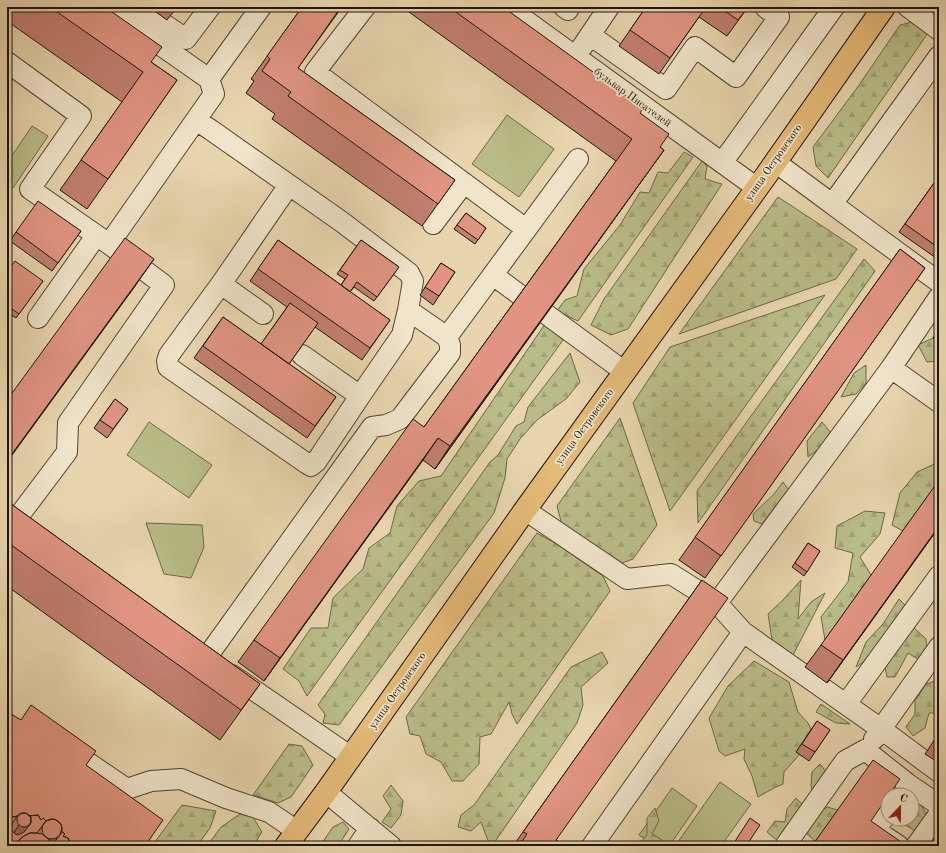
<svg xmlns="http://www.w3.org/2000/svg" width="946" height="853" viewBox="0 0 946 853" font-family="'Old Standard TT',serif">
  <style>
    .green { fill: #b9bc88; stroke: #6b6849 }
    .forest { fill: url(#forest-firs); stroke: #6b6849 }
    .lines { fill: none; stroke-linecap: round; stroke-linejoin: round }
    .minor-casing { stroke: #504433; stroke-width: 22 }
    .major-casing { stroke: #1d140a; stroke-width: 24 }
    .minor { stroke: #f0e4ca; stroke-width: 20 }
    .major { stroke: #e4ba77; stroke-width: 22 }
    .wall { fill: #c17f6f; stroke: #1d140a }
    .shaded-wall { fill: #9d685a; stroke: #1d140a }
    .building { fill: #e09481; stroke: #1d140a }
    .labels { text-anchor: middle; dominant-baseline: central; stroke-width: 3.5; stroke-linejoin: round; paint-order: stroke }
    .street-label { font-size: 11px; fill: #1d140a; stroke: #f0e4ca }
  </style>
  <defs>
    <pattern id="forest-firs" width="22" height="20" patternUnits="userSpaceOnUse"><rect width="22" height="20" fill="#b9bc88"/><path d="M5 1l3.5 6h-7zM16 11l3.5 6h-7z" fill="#9fa174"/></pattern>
  </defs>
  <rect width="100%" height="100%" fill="#e8d5ae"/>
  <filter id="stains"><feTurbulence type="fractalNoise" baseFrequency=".005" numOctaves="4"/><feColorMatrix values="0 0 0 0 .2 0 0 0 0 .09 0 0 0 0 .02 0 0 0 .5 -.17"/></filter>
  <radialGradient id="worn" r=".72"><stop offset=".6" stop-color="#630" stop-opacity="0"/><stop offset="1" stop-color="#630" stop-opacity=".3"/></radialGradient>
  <path class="green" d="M507 115 554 149 519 197 472 164Z
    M32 126 48 136 13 188 7 184V163Z
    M149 422 212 465 189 498 127 455Z
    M146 523 202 525 204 547 191 578 164 574Z
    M720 782 751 804 721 846H675Z
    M672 788 697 806 669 846H655L639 835Z"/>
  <path class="forest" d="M912 22 928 33 828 178 816 166 813 147 857 88 900 25Z
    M684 152 693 157 578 321 557 311 565 300 577 296 584 269 620 225 640 192 649 193 658 172 668 173Z
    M702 161 707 166 705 179 722 184 628 329 611 335 591 325 604 299Z
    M778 197 857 249 836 279 679 334Z
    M864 259 875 271 698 523 697 491Z
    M825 295 670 511 633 403 670 347Z
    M545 324 563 340 307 696 299 681 283 669 311 628H328L333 598 363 569 369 548 390 533 397 506 419 481 441 476Z
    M933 338 939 343V361L927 362 918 345Z
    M570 353 580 382 566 399 537 420 520 439 507 459 505 478 494 513 339 725 323 723 325 714 318 705 490 462 498 455 516 426 524 422 528 407Z
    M866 365V383L856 394 841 397 854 373Z
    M620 418 657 525 633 559 622 563 562 525 557 506Z
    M822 422 831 433 820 448 808 457 807 441Z
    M939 462V481L903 531 892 525 900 493 917 472Z
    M783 482 792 494 775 507 762 524 754 521 753 514 774 494Z
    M865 511 885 513 880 534 860 557 871 575 825 640 821 617 848 582 853 553 835 548 837 526Z
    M537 533 555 543 603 576 610 591 517 724 512 714 509 702 491 734 480 737 479 764 463 781H452L441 762 426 754 420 736 410 734 406 717Z
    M801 580 798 619 811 602 825 593 792 657 773 646 768 614 783 600Z
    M899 599 905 605 895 627 874 655 856 667 866 642 883 624Z
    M914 628 926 639 927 652 918 659 908 653 895 677H887L884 662 897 637Z
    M602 652 608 663 581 687 583 705 577 723 492 846H490L481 822 471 831 458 827 461 815 474 805 571 667Z
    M754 661 789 682 798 712 808 723 811 729 800 754 784 772 783 784 774 788 758 797 752 776 744 759 745 749 725 756 719 751 709 718 728 686Z
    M939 671V713H929L925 728 913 736 906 727 915 714V701L926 684 936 681Z
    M821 704 850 724 836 723 816 712Z
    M289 744 302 746 313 765 291 797 278 803 253 795Z
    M820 764 828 774 814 796 811 786 812 772Z
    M391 785 403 801 401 815 391 828 382 822 391 809 383 796Z
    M796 798 802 804 792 827 779 842 767 832 775 821 785 822 787 809Z
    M917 798 925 812 927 821 917 832 905 825 903 819H912V799Z
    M182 805 216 811 210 828 197 846H152Z
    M827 807 838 810 816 842 806 833 816 815Z
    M655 808 659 821 652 834 662 840 660 846H638L647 834V818Z
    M240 814 253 817 262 832 253 846H207L221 827Z
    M343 822 349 829 338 846H320L333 827Z"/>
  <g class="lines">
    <g class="minor-casing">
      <path id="minor" d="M106 7 209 79
        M139 7 186 39 210 7
        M365 7 315 72 526 229
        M507 7 757 188
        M564 7 568 10
        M908 7 939 30
        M590 35 666 89 695 47 736 77 779 17 766 8V7
        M582 47 609 7
        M7 62 81 116 30 189 109 244 164 285 68 423 67 452 15 521
        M196 120 211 130 342 222 409 273 413 281 408 310 402 335 360 396 316 462 311 466 306 463 168 367 167 361 169 355 221 284 289 185
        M775 162C830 202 884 243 939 282
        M722 163 834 7
        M833 203 939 56
        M433 224 464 183
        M109 244 214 94 209 79 261 7
        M493 275 520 295
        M221 284 263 314
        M408 310 447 337
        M546 314 625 372
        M38 318 96 236
        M302 355 360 396
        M891 368 939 402
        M525 510 627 579 671 574 717 603 743 632 881 729 939 772
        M717 603 891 368 939 297
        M207 657 372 427 386 425 400 419 450 353V345L447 337 578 159
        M232 675 351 757
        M846 704 939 576
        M874 739 939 647
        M65 747 127 789 151 781 181 779 226 798 269 812 297 831
        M326 792 391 846
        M888 813C884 818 877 825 878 832L899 846
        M358 846 370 828
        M592 846 743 632
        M785 846 845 761 865 750 908 784 939 805
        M916 846 939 814"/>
    </g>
    <g class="major-casing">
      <path id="major" d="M286 846 326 792 525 510 765 177 884 7"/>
    </g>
    <use href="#minor" class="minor"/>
    <use href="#major" class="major"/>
  </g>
  <path class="wall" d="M7 7H105L151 62 177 80 87 209 60 190 122 102 7 21Z
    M149 7H177L167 20Z
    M302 7H342L298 68 455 180 422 226 272 119 275 114 246 93 254 81 251 79Z
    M402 7H503L640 113 660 147 664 150 435 469 423 460 264 681 238 662 254 640 424 427 616 161Z
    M646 7H748L727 36 699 17 659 74 619 46Z
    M939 176V260L899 232Z
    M466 213 486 228 475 244 454 229Z
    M81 231 52 271 10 241 16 232Z
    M278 240 341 285 345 279 337 274 361 240 399 267 374 301 354 287 350 292 390 320 362 360 315 327 289 364 336 397 307 438 194 358 223 317 261 344 287 307 250 281Z
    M900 249 925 268 705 578 679 560Z
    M441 263 455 272 433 305 420 295Z
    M7 272 43 281 16 318 7 312Z
    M939 329V343L933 338Z
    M115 399 128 409 107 438 94 428Z
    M7 501 260 684 220 740 7 586Z
    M939 527 827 683 805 667 821 645Z
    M808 543 820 551 804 576 792 567Z
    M702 580 556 840 564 846H513Z
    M7 714 86 765 145 846H7Z
    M817 721 830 730 809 761 796 752Z
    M939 733V763L925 754Z"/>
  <path class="shaded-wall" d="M664 150 648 172 435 469 450 446Z
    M154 259 133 289 7 462 9 458Z
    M438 438 423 460 264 681 280 658Z
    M939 526V527L827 683 843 660Z
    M31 823 14 846H7V843L19 825Z
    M58 837 52 846H44L49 839Z"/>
  <path class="building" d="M50 7H105L162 47 151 62 177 80 108 179 81 160 143 72Z
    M302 7H341L298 68 455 180 438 204 288 96 291 92 262 71 270 59 267 56Z
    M449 7H503L643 108 640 113 669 134 660 147 664 150 450 446 438 438 280 658 254 640 413 419 424 427 632 139Z
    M646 7H706L670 58 630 30Z
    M719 7H748L738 20Z
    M939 176V248L905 224Z
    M38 201 81 231 58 263 16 232Z
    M466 213 486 228 478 240 457 225Z
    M125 238 154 259 9 458 7 457V400Z
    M278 240 390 320 370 348 258 269Z
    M361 240 399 267 377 297 357 282 350 292 341 285 348 275 340 270Z
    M900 249 925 268 721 556 695 537Z
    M15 261 43 281 19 314 7 305V272Z
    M441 263 455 272 439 296 425 287Z
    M290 303 318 323 289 364 261 344Z
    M223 317 336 397 315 426 203 346Z
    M115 399 128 409 113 429 100 420Z
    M939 480V526L843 660 821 645Z
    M7 501 260 684 241 710 7 542Z
    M808 543 820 551 807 572 795 563Z
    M702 580 728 598 556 840 564 846H519L527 834 523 832Z
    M31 705 96 751 86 765 163 820 145 846H72L68 838 63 836 65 834 61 831 62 829 61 824 56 820 53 819 46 821 43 818 41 820 38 815 29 816 26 813H21L17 816 9 818 8 820 7 819V714L8 712 21 720Z
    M817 721 830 730 815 752 802 744Z
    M873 760 900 779 889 795H888V796L871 821 907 846H812Z
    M17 820a7 7 0 1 1 14 0a7 7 0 1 1-14 0Z
    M38 815 41 820 43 818 46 821 37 833H30L24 836 19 840 15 846H7L10 843 11 837 10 831 7 828V819L10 821 9 818 17 816 12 824 11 829 14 833 18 835 24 832 31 823V817L29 816Z
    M750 818 760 825 746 846H732Z
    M42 829a10 10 0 1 1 20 0a10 10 0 1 1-20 0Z
    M7 828 10 831 11 837 10 843 7 845Z
    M61 831 65 834 63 836 68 838 72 846H53L52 845 60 835Z
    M939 831V846H928Z
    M30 833H36L42 834 47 838 51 842 53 846H17L19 840 24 836Z"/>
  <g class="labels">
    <g class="street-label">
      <text transform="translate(632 98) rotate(36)">бульвар Писателей</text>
      <text transform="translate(774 163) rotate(-55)">улица Островского</text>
      <text transform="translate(585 427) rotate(-54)">улица Островского</text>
      <text transform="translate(398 691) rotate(-55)">улица Островского</text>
    </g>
  </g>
  <rect width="946" height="853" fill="none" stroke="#e8d5ae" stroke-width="24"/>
  <rect x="8" y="8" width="930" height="837" fill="none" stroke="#1d140a" stroke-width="2"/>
  <rect x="12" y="12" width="922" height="829" fill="none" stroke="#1d140a"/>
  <g transform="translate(900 807) rotate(22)"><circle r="19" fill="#f0e4ca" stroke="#9c917d"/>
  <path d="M0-3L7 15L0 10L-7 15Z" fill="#8f2418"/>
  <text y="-6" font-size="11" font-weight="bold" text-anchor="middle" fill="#1d140a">С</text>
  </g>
  <rect width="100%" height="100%" filter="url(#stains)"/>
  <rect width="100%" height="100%" fill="url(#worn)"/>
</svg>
